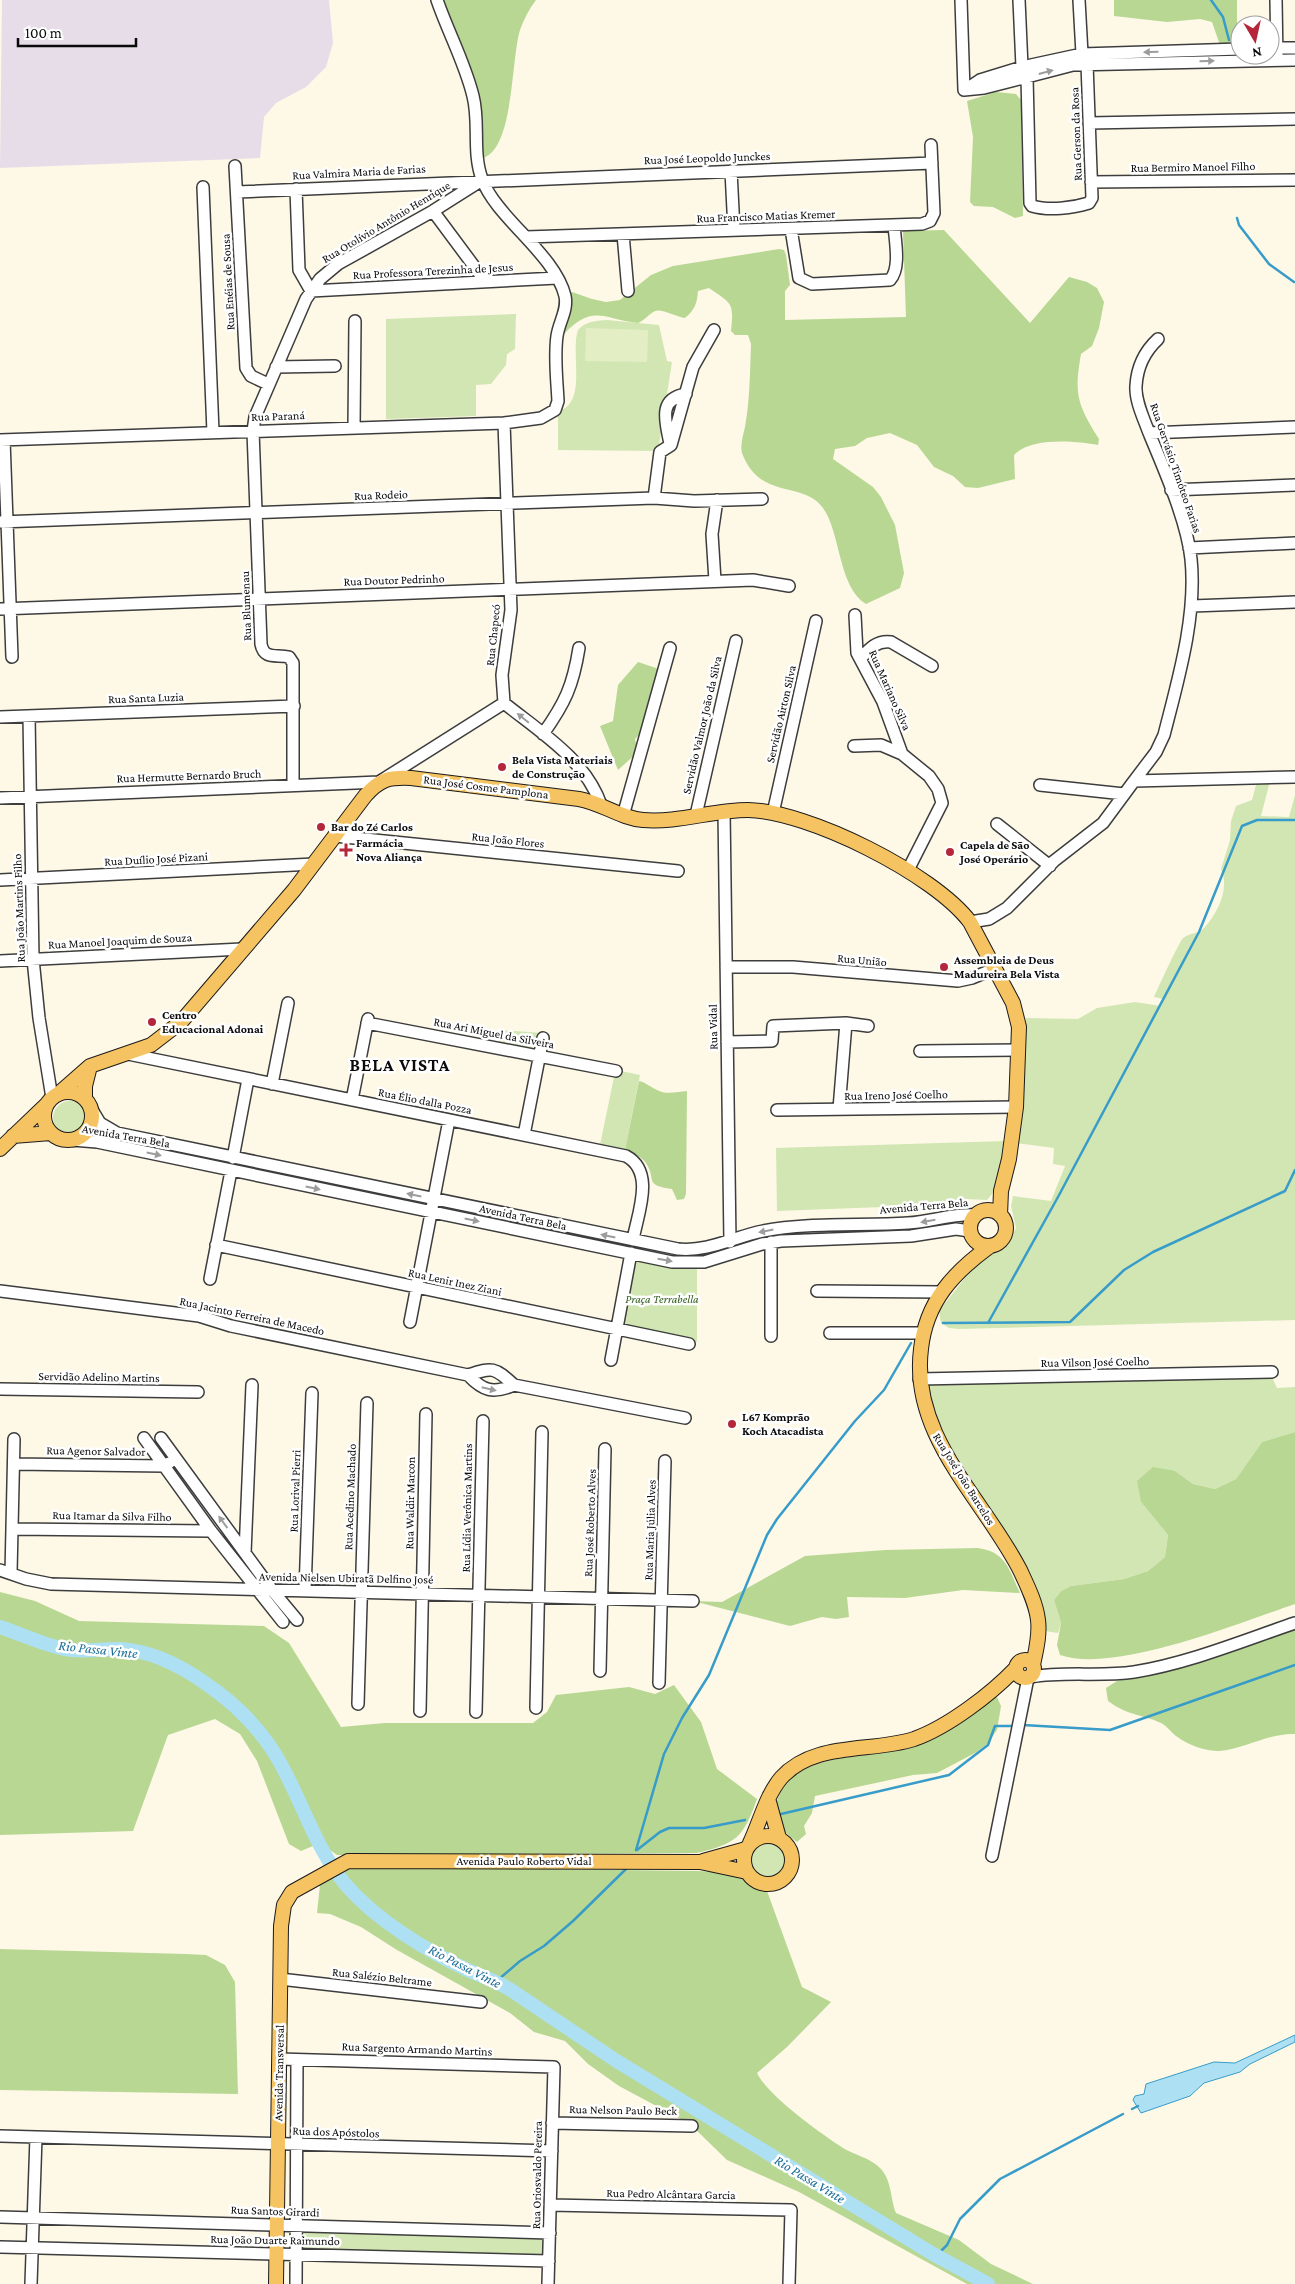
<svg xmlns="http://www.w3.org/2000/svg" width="1295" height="2284" viewBox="0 0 1295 2284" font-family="'Crimson Pro',serif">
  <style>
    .industrial { fill: #e7dde9 }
    .green { fill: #d2e6b3 }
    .forest { fill: #b8d793 }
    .pitch { fill: #e3eec5 }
    .water { fill: #aee0f4; stroke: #379cc9 }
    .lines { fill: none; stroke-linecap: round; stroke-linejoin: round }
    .stream { stroke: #379cc9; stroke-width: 2.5 }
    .river { stroke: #aee0f4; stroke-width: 14 }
    .minor-casing { stroke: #3d3d3d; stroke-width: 14 }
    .major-casing { stroke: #1b1b1b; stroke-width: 16 }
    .minor { stroke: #fff; stroke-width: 11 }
    .major { stroke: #f5c361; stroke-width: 14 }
    .oneway { fill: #9d9d9d }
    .poi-dot { fill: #b4273b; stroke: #fff; stroke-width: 2 }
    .labels { text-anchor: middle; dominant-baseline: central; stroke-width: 5; stroke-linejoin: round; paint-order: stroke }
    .street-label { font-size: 12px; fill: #0a0a0a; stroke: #fff }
    .poi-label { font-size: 12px; font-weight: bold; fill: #0a0a0a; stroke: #fff; text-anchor: start }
    .park-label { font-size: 12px; font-style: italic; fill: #315e1d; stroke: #fff }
    .water-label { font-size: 14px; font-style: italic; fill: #186b96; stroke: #fff }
    .district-label { font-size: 18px; font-weight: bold; letter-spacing: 1px; fill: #0a0a0a; stroke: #fff }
  </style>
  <rect width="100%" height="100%" fill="#fef8e7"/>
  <path class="industrial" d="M2 0H329L333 43 326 67 306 87 276 103 264 117 260 158 0 168Z"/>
  <path class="green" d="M516 314 515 349 507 354 506 365 491 384 476 385V416L386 419V319Z
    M607 320 659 325 667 361 672 362 658 451 558 450V411C588 404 570 353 578 330 586 321 595 321 607 320Z
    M1257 781H1270L1261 816 1289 817 1295 795V1320L959 1329 949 1328 941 1323 939 1311 975 1265 1008 1243 1016 1228 1011 1206 1013 1196 1051 1201 1065 1166 1053 1164 1054 1148 1016 1143 1026 1018 1078 1019 1097 1008 1135 1002 1161 1006 1164 999 1154 997C1158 988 1179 942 1183 938 1189 933 1198 934 1204 928 1218 913 1230 888 1221 869L1230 840 1231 821 1236 806 1252 800Z
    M501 1030 542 1033 538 1053 498 1046Z
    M621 1071 640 1075 625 1150 600 1145 614 1077 620 1078Z
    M53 1118a17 17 0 1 1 34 0a17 17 0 1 1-34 0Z
    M1006 1141C1003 1161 1002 1185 987 1200L965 1199 883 1207 777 1211 776 1148Z
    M634 1257 697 1266V1342L621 1326Z
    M1271 1375 1277 1388 1295 1387V1432L1262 1442 1236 1479 1215 1489 1193 1484 1175 1471 1141 1502 1168 1535 1165 1557 1148 1571 1124 1579 1071 1586 1061 1591 1054 1600 1061 1623 1058 1633 1045 1631 1046 1626 1039 1598 1012 1544 937 1425 924 1382Z
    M747 1860a21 21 0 1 1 42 0a21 21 0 1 1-42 0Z
    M302 2230 545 2236 544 2257 301 2250Z"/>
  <path class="forest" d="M441 0H536C529 9 524 19 520 30 511 59 514 149 483 158L478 106Z
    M1114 0H1237V45H1220L1212 22 1200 19 1167 22 1114 16Z
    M996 92 1016 94 1021 100 1023 216 1015 218 993 207 974 206 970 202 973 137 967 101Z
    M944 230 1030 323 1069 277 1087 282 1097 288 1104 302 1099 328 1092 346 1081 354C1074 394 1077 404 1099 439L1098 445C1075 441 1031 437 1014 455L1015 479 978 488 965 487 953 476 934 467 917 445 890 433 867 438 855 446 835 449 833 459 873 487 881 497 895 525 904 573 900 588 866 604C838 587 841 533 823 508 803 480 760 501 742 453 740 446 743 435 745 427 750 400 750 371 751 344L748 335H735L731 331C734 302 732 304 709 288L698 291C697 303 695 310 685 318 677 317 661 308 655 311 649 314 645 320 638 323 603 319 593 304 565 333L562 331 568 293 572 292 592 299 606 302 620 300 651 275 673 266 779 249 784 250 786 255 790 285 785 291V320L906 317 903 231Z
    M638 662 662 670 645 729 635 739 638 752 618 770 600 726 613 721 618 685Z
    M639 1081C647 1083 650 1087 657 1090 666 1095 677 1092 687 1091L686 1194 684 1199 677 1200 672 1189C643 1185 657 1180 646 1163 641 1156 632 1153 625 1150Z
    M1295 1432V1604C1239 1623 1115 1674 1060 1655L1057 1645 1061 1623 1054 1600 1061 1591 1071 1586 1124 1579 1148 1571 1165 1557 1168 1535 1141 1502 1137 1481 1153 1467 1175 1471 1193 1484 1215 1489 1236 1479 1262 1442Z
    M977 1548C1006 1551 1009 1570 1020 1593L963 1590 905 1598 847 1597 849 1617 836 1619 822 1617 790 1626 693 1601 722 1602 805 1556 885 1550Z
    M0 1592 35 1601 79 1621 264 1626 289 1643 341 1727 385 1723H533L547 1712 556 1695 629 1687 655 1694 674 1685 701 1722 717 1769 757 1799C743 1838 737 1843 697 1853L337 1855 320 1843 301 1851 289 1844 257 1761 240 1734 215 1719 168 1735 133 1831 0 1835Z
    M1295 1628V1734C1268 1733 1245 1749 1219 1751 1205 1751 1188 1745 1176 1736 1171 1732 1167 1726 1161 1723 1142 1714 1128 1716 1108 1701L1106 1688 1117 1681 1142 1676Z
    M997 1697 1001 1706 997 1730 987 1744 975 1753 937 1773 913 1775 815 1796 812 1813 804 1826 806 1834 797 1842C785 1834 772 1820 776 1805 791 1743 882 1764 926 1742 945 1732 978 1701 997 1697Z
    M355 1867 699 1871 729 1873 744 1877 753 1886 767 1891 802 1987 831 2002 787 2047 757 2073C767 2095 821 2134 843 2148 855 2155 870 2158 880 2168 892 2180 890 2198 896 2213L959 2240 991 2264 1033 2284H967L799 2192 727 2160 690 2124 619 2086 588 2064 565 2041 534 2032 510 2013 397 1950 361 1927 330 1914 317 1913 320 1885 344 1870Z
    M0 1949 186 1954 206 1955 225 1965 235 1982 238 2094 0 2090Z"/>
  <path class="pitch" d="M586 328 648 330 647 362 585 361Z"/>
  <path class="water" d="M1295 2035V2042L1250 2064 1240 2072 1204 2083 1190 2096 1141 2113 1133 2100 1135 2096 1144 2094 1146 2084 1214 2062 1235 2063Z"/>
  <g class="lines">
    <path class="stream" d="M1211 0 1223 17 1229 40
      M1237 218 1239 225 1269 264 1294 282
      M943 1323 1070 1322 1124 1270 1153 1252 1285 1191 1295 1170
      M988 1323 1058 1197 1199 932 1242 826 1257 820H1295
      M1023 1725 1110 1730 1295 1665
      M781 1814 949 1775 988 1745 995 1726H1011
      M636 1850 664 1754 682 1718 709 1675 767 1535 777 1519 855 1421 884 1390 911 1343
      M637 1850 660 1832 669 1828H704L745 1820
      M495 1980 499 1979 520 1961 544 1946 573 1921 627 1868
      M1132 2109 1138 2106
      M933 2254 939 2253 947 2245 960 2219 1000 2179 1123 2114"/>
    <path class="river" d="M0 1627C21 1634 43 1645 65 1649 83 1653 103 1648 121 1649 151 1651 181 1666 205 1683 239 1706 267 1735 285 1772 305 1810 318 1852 346 1885 376 1920 428 1952 470 1971 484 1977 498 1982 511 1990L615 2060 933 2254 988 2284"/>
    <g class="minor-casing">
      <path id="minor" d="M961 0 964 90
        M1019 0 1022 67
        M1276 0 1277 60
        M1270 48H1295
        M1027 77 1030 203 1032 206C1049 211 1073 208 1089 203L1092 198 1087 64 1082 54 1079 0
        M968 88 980 80 1022 67 1082 54 1240 49
        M964 90 984 88 1073 65 1295 60
        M1089 123 1295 119
        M235 166 246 368 251 376 268 384
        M731 171 734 230
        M1091 182 1295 180
        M203 187 213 432
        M296 189 299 270 311 291 557 278
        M237 192 932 163
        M433 211 485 281
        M791 229 799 278 812 284 890 280C901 268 895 241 894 225
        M623 234 628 291
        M526 237 922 224 930 221 934 213 931 145
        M276 367 335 366
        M354 428 355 321
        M1149 433 1295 427
        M0 440 504 423 541 418 555 410 558 401C557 380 554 357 557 336 559 322 568 310 565 296 555 254 496 218 482 179 472 152 480 123 473 96 465 63 448 32 437 0
        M4 440 12 657
        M670 444C666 422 657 399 686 394
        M1171 490 1295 485
        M654 498 660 452 671 445 693 367 714 330
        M0 522 654 498 694 501 762 499
        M1189 548 1295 543
        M715 581 712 534 717 500
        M1192 606 1295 602
        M0 609 753 580 789 586
        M855 615 857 653 883 702 902 754 929 776 938 789 942 803 908 870
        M861 658C869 649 877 640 891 642L932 666
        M504 703C540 732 586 760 601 805
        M29 716 33 959 39 1018 52 1098
        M0 717 294 706
        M543 734C565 703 573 686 579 648
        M854 746 881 745 902 754
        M1134 781 1156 752 1164 735C1178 680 1197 616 1191 559 1187 521 1164 469 1149 433 1144 419 1135 401 1136 386 1137 368 1145 351 1158 339
        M293 785V663L289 657C276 654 264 660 261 644L253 431 255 417 306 299 320 279 338 264 433 211 482 180
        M1040 785 1124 794
        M0 798 379 782 504 703 502 675 511 610 504 423
        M724 811 730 1242
        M773 813 816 621
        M696 815 736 641
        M623 816 670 648
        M997 824 1050 866
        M335 836 678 871
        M0 880 314 864
        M970 922 989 919 1007 908 1054 861 1103 823 1134 781 1295 777
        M0 961 242 949
        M726 967H793L958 981 972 978 994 969
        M367 1023 616 1071
        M846 1023 868 1026
        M727 1042 772 1041 773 1026 846 1023 839 1109
        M920 1051 1019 1050
        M128 1054 626 1156C656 1172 637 1215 633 1240
        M272 1084 288 1003
        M352 1100 368 1019
        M91 1108 100 1123 117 1133 678 1249C709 1252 733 1237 763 1231 807 1222 862 1226 908 1223 931 1222 953 1213 976 1215
        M777 1110 1016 1107
        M524 1135 543 1038
        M72 1140 97 1142 672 1262H704L762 1244 781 1241 911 1236 956 1229 970 1231
        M233 1158 248 1079
        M216 1245 689 1344
        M210 1279 231 1171
        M0 1291 199 1316 231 1326 468 1375C493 1367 494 1367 514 1385L685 1418
        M817 1291 941 1292
        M410 1322 449 1120
        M830 1333H924
        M771 1336V1242
        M611 1360 631 1253
        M468 1375C483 1391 493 1394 514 1385
        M919 1379 1272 1372
        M0 1389 198 1392
        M144 1438 211 1531 283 1622
        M161 1438 272 1590 297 1620
        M14 1464 164 1466 169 1463
        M12 1529 211 1531
        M245 1553 252 1385
        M0 1570 26 1579 51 1584 693 1601
        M11 1573 14 1439
        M305 1591 312 1393
        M600 1671 605 1449
        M1031 1677C1065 1671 1100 1677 1134 1672 1189 1663 1242 1641 1295 1623
        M659 1683 665 1461
        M358 1704 367 1403
        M536 1708 542 1432
        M420 1711 426 1414
        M476 1712 483 1421
        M992 1856 1028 1678
        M280 1979 481 2002
        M279 2059 554 2067 548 2284
        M552 2123 692 2126
        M0 2136 552 2151
        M551 2205 791 2210 789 2284
        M0 2217 550 2233
        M0 2247 549 2261
        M31 2284 36 2137
        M296 2284 297 2060"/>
    </g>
    <g class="major-casing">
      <path id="major" d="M44 1116a24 24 0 1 1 48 0a24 24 0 1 1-48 0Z
        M57 1095 90 1066 151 1045 181 1022 294 890 365 796C380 779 389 777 411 778L579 799C602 803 620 818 643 820 678 823 713 810 748 810 808 811 934 874 970 922L1013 1003 1019 1027 1016 1107 1009 1159 1001 1191 1000 1215
        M85 1099V1086L90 1066
        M13 1136 51 1133
        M0 1149 47 1104
        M970 1228a18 18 0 1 1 36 0a18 18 0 1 1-36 0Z
        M990 1246C953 1273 926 1302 921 1349 910 1436 983 1498 1020 1570 1027 1585 1036 1603 1038 1620 1040 1635 1036 1650 1033 1665
        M1016 1669a9 9 0 1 1 18 0a9 9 0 1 1-18 0Z
        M769 1802 779 1838
        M744 1860a24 24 0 1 1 48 0a24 24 0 1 1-48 0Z
        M750 1843C760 1822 766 1796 781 1778 814 1741 871 1753 914 1739 948 1727 991 1694 1016 1668
        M703 1861 746 1849
        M276 2284 281 1926 284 1905 292 1892 348 1861 700 1862 747 1872"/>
    </g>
    <use href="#minor" class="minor"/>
    <use href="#major" class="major"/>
  </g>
  <defs><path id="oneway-solid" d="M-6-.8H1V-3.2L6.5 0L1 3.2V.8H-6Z" transform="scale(1.25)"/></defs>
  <g class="oneway">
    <use href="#oneway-solid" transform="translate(1151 52) rotate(178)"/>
    <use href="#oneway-solid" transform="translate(1207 61) rotate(-1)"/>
    <use href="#oneway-solid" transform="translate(1046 72) rotate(-15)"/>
    <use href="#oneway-solid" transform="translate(523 718) rotate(-141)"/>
    <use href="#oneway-solid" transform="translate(154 1154) rotate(12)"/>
    <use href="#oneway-solid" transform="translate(313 1188) rotate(12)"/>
    <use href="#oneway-solid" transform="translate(414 1195) rotate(-168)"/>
    <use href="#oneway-solid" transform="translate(472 1220) rotate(12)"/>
    <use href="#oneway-solid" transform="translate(928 1221) rotate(170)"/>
    <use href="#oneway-solid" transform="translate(766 1231) rotate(169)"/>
    <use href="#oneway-solid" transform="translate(608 1236) rotate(-168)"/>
    <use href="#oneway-solid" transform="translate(665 1260) rotate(10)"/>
    <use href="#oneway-solid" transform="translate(489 1389) rotate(13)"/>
    <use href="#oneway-solid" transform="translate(223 1522) rotate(-126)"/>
  </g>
  <g class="poi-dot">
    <circle cx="502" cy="767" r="5"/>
    <circle cx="321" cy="827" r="5"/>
    <path d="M343.5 842.5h5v5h5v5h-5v5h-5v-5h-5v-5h5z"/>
    <circle cx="950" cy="852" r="5"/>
    <circle cx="944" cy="967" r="5"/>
    <circle cx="152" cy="1022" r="5"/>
    <circle cx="732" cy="1424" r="5"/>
  </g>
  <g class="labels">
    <g class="street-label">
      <text transform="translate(1076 134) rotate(-92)">Rua Gerson da Rosa</text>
      <text transform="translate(707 158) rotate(-2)">Rua José Leopoldo Junckes</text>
      <text transform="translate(1193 167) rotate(-1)">Rua Bermiro Manoel Filho</text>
      <text transform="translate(359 172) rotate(-3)">Rua Valmira Maria de Farias</text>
      <text transform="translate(766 216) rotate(-2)">Rua Francisco Matias Kremer</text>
      <text transform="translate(386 222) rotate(-31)">Rua Otolívio Antônio Henrique</text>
      <text transform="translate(433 271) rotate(-3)">Rua Professora Terezinha de Jesus</text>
      <text transform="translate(228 282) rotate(-93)">Rua Enéias de Sousa</text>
      <text transform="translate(278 416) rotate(-2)">Rua Paraná</text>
      <text transform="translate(1176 468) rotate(71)">Rua Gervásio Timóteo Farias</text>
      <text transform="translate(381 495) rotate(-2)">Rua Rodeio</text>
      <text transform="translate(394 580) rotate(-2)">Rua Doutor Pedrinho</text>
      <text transform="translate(246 606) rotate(-92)">Rua Blumenau</text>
      <text transform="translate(493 635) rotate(-84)">Rua Chapecó</text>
      <text transform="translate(890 690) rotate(66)">Rua Mariano Silva</text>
      <text transform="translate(146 698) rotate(-2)">Rua Santa Luzia</text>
      <text transform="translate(781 714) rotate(-77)">Servidão Airton Silva</text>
      <text transform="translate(702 725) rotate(-77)">Servidão Valmor João da Silva</text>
      <text transform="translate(189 776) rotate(-2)">Rua Hermutte Bernardo Bruch</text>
      <text transform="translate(486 787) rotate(7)">Rua José Cosme Pamplona</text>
      <text transform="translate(508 840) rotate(6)">Rua João Flores</text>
      <text transform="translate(156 859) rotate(-3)">Rua Duílio José Pizani</text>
      <text transform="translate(19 908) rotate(-92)">Rua João Martins Filho</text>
      <text transform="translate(120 941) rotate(-3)">Rua Manoel Joaquim de Souza</text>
      <text transform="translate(862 960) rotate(5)">Rua União</text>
      <text transform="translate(713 1027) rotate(-91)">Rua Vidal</text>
      <text transform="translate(494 1033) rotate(11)">Rua Ari Miguel da Silveira</text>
      <text transform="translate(896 1095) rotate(-1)">Rua Ireno José Coelho</text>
      <text transform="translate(425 1101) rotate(11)">Rua Élio dalla Pozza</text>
      <text transform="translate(126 1136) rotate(10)">Avenida Terra Bela</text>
      <text transform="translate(924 1206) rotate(-5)">Avenida Terra Bela</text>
      <text transform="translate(523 1217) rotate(12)">Avenida Terra Bela</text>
      <text transform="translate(455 1282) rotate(12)">Rua Lenir Inez Ziani</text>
      <text transform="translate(252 1316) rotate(12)">Rua Jacinto Ferreira de Macedo</text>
      <text transform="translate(1095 1362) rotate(-1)">Rua Vilson José Coelho</text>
      <text transform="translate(99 1377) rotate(1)">Servidão Adelino Martins</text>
      <text transform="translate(96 1451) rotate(1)">Rua Agenor Salvador</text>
      <text transform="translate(964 1479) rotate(58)">Rua José João Barcelos</text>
      <text transform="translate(295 1491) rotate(-88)">Rua Lorival Pierri</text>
      <text transform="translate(350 1497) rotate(-88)">Rua Acedino Machado</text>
      <text transform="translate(410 1503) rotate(-89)">Rua Waldir Marcon</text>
      <text transform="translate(467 1508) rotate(-89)">Rua Lídia Verônica Martins</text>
      <text transform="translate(112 1516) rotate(1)">Rua Itamar da Silva Filho</text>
      <text transform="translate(590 1523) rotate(-88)">Rua José Roberto Alves</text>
      <text transform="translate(650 1530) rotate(-88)">Rua Maria Júlia Alves</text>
      <text transform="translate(346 1578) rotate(1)">Avenida Nielsen Ubiratã Delfino José</text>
      <text x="524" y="1861">Avenida Paulo Roberto Vidal</text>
      <text transform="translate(382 1977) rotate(6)">Rua Salézio Beltrame</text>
      <text transform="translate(417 2049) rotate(2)">Rua Sargento Armando Martins</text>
      <text transform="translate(279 2073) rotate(-89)">Avenida Transversal</text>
      <text transform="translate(623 2110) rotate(1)">Rua Nelson Paulo Beck</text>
      <text transform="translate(336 2132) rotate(2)">Rua dos Apóstolos</text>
      <text transform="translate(537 2175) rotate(-89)">Rua Oriosvaldo Pereira</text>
      <text transform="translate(671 2194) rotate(1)">Rua Pedro Alcântara Garcia</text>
      <text transform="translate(275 2211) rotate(2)">Rua Santos Girardi</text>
      <text transform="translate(275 2240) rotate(1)">Rua João Duarte Raimundo</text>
    </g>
    <g class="poi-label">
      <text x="512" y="760">Bela Vista Materiais<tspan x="512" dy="14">de Construção</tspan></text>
      <text x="331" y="827">Bar do Zé Carlos</text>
      <text x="356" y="843">Farmácia<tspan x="356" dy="14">Nova Aliança</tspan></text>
      <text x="960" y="845">Capela de São<tspan x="960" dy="14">José Operário</tspan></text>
      <text x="954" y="960">Assembleia de Deus<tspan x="954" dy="14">Madureira Bela Vista</tspan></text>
      <text x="162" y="1015">Centro<tspan x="162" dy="14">Educacional Adonai</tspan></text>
      <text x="742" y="1417">L67 Komprão<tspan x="742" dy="14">Koch Atacadista</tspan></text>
    </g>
    <g class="park-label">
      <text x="662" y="1299">Praça Terrabella</text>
    </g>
    <g class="water-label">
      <text transform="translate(98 1649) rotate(6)">Rio Passa Vinte</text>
      <text transform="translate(465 1966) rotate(27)">Rio Passa Vinte</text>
      <text transform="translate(810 2179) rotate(31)">Rio Passa Vinte</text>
    </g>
    <g class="district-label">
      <text x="400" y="1065">BELA VISTA</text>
    </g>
  </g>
  <g transform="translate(1255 40) rotate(171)"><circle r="24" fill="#ffffff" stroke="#9d9d9d"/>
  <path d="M0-4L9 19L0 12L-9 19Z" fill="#b4273b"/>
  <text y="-8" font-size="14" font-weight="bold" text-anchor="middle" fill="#0a0a0a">N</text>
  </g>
  <path d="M18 38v8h118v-8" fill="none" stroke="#0a0a0a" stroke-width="2.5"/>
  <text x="25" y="38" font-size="15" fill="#0a0a0a" stroke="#ffffff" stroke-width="4" paint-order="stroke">100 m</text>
</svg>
